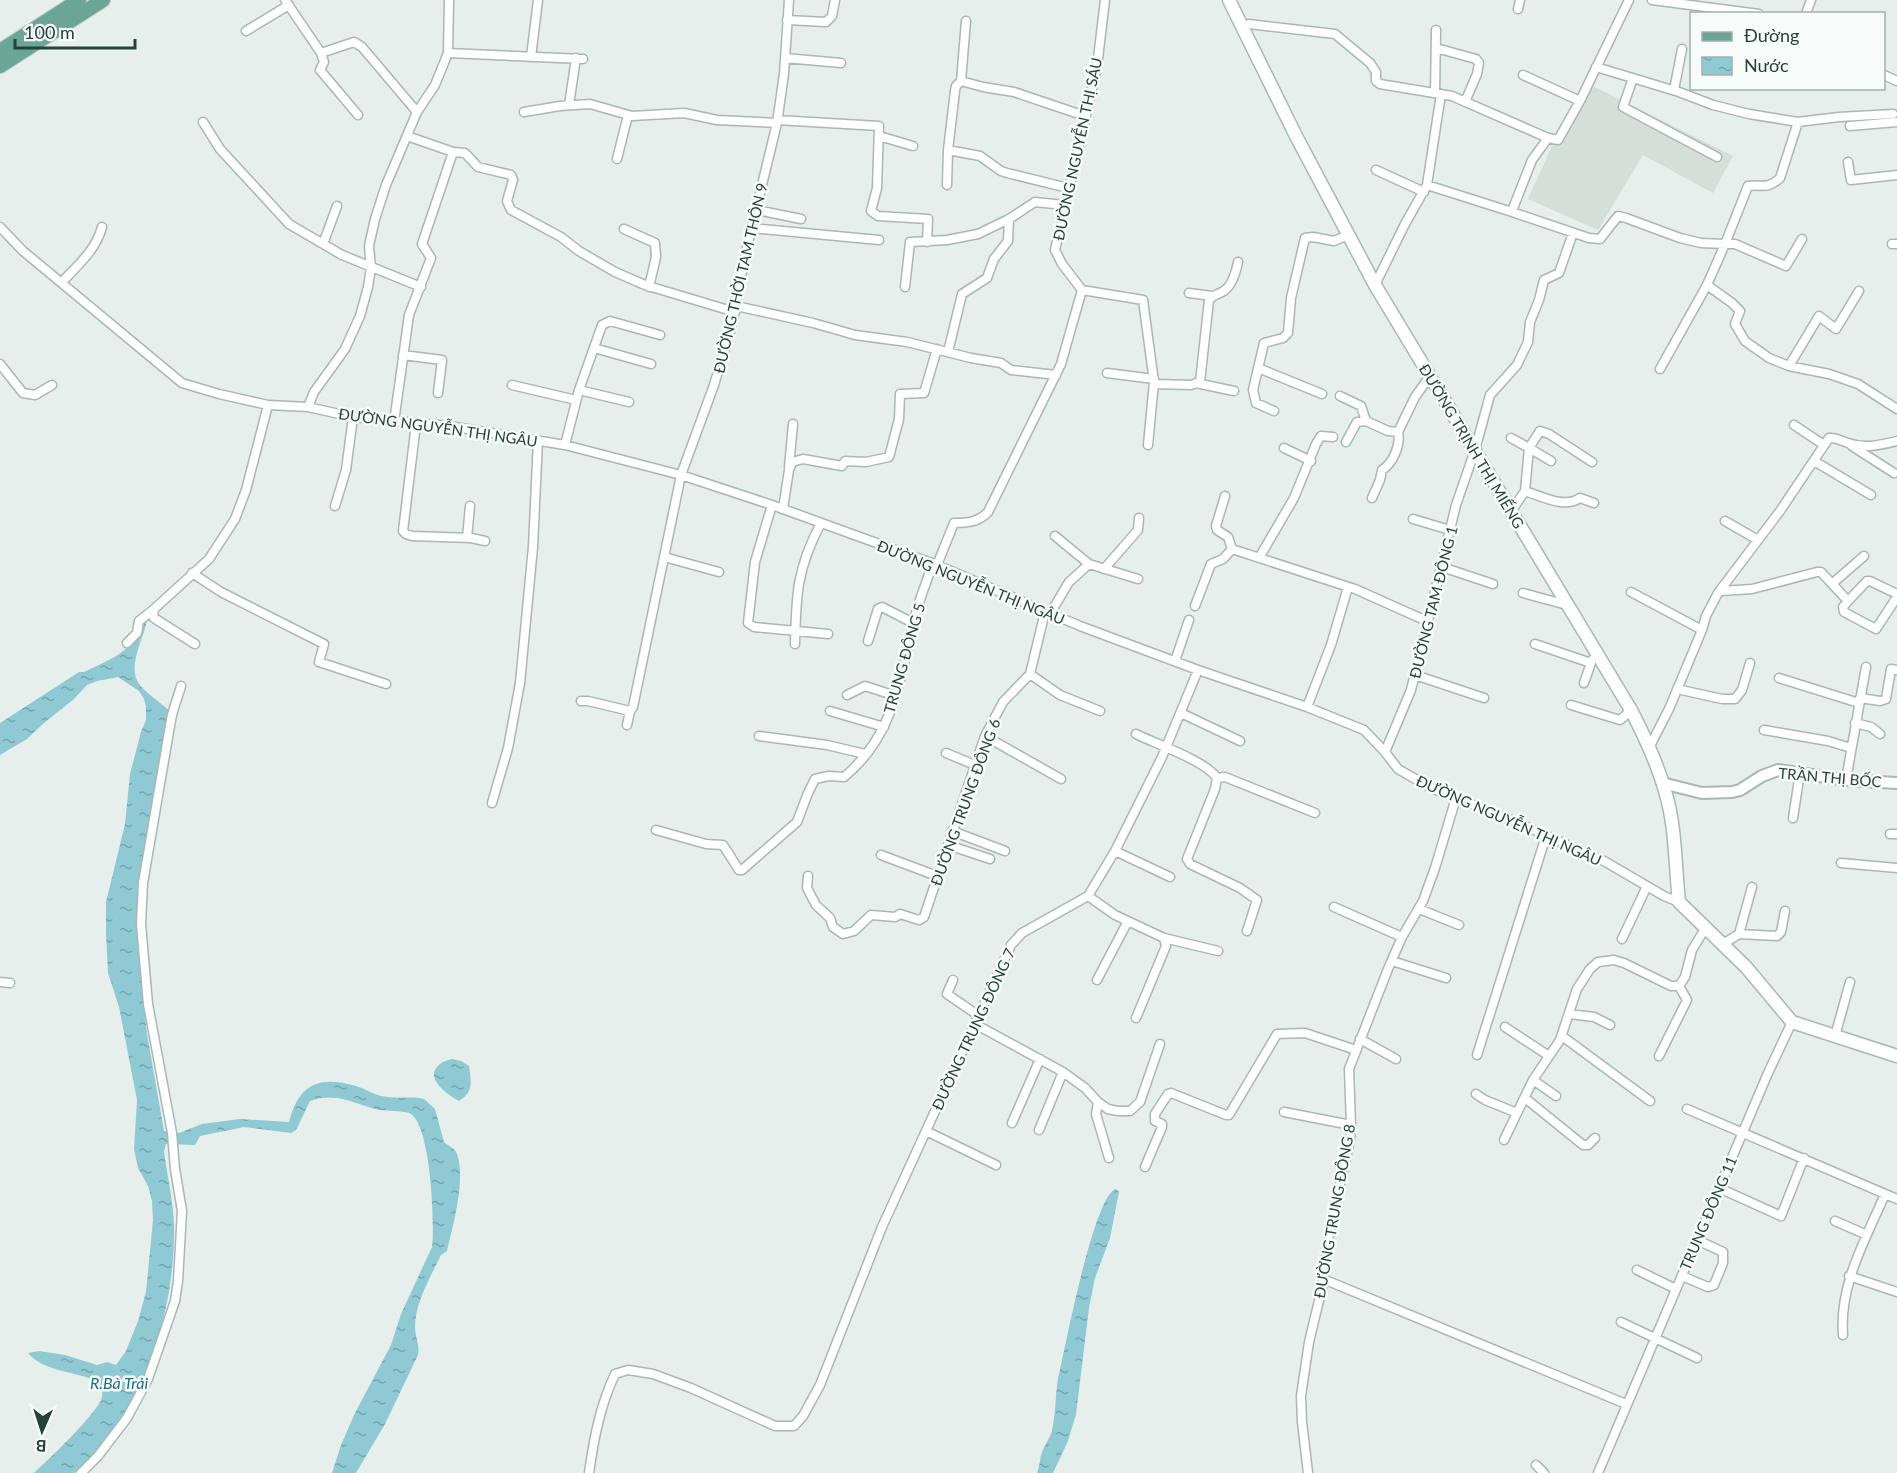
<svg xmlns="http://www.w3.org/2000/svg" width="1897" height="1473" viewBox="0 0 1897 1473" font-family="Lato,sans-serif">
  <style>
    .built { fill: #d4dfda }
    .water { fill: url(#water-ripples) }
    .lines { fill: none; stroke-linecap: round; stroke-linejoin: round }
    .minor-casing { stroke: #a8b8b2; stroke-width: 11 }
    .tertiary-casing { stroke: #a8b8b2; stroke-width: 14 }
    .secondary-casing { stroke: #a4bbb3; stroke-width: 15 }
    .primary-casing { stroke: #c2cac8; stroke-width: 16 }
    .minor { stroke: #fff; stroke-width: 8 }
    .tertiary { stroke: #fff; stroke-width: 10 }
    .secondary { stroke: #fff; stroke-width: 12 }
    .primary { stroke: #6aa596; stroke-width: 14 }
    .labels { text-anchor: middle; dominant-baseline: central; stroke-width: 5; stroke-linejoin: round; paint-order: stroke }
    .street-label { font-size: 15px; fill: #24423a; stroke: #f7fbf9 }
    .water-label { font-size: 16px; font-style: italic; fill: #1c6f80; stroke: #f7fbf9 }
  </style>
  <defs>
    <pattern id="water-ripples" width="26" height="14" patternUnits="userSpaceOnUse" patternTransform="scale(1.5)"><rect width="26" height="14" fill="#8ec9d4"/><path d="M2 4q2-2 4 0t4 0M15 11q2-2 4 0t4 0" fill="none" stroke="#74a5ad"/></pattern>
  </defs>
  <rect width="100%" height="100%" fill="#e6efeb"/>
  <path class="built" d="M1591 85 1733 156 1713 193 1643 155 1598 230 1528 199 1552 146 1562 144Z"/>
  <path class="water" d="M148 619C145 625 145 631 142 637 126 683 136 683 170 711L153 795 137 902 139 960 147 1034 164 1131 179 1133 202 1124 240 1119 289 1122C299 1085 317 1075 356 1086 366 1089 375 1096 387 1097 399 1099 412 1096 424 1099L435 1109 444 1142C448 1146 455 1148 457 1154 466 1179 453 1225 447 1251L441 1255C431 1276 415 1303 415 1327 415 1337 420 1344 418 1355L385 1424 356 1473H332L341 1445 355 1413 391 1345 401 1314 432 1247C435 1225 431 1121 409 1113 399 1110 381 1112 368 1107 348 1100 331 1093 310 1101L296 1130 291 1133 244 1127 200 1136 195 1145 166 1144 164 1151C167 1175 173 1200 174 1224 176 1314 142 1413 74 1473H34C47 1461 99 1412 102 1397 104 1384 93 1379 82 1376 65 1371 40 1368 28 1353L39 1351 65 1355 97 1365 107 1362 116 1365 126 1351 138 1321 146 1292 153 1220 152 1201 148 1186 138 1168 134 1149 137 1100 119 1007 108 973 106 934V902L125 824 130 774 141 732 146 720V707L144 699 139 691 118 677 97 681 87 685 74 699 44 723 27 739 0 755V723L79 672H84C110 659 134 653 141 621Z
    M452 1059 461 1061 469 1066C471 1081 474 1092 459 1101 449 1096 423 1078 439 1065 441 1062 448 1060 452 1059Z
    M1116 1189 1119 1192 1110 1238 1095 1278 1089 1308 1076 1414 1068 1441 1053 1473H1037C1039 1467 1040 1461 1041 1455 1043 1448 1048 1441 1051 1434 1056 1416 1055 1397 1058 1379 1064 1353 1094 1194 1116 1189Z"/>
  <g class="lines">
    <g class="minor-casing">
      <path id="minor" d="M285 0 321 53 354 42 362 47 417 112 386 185 375 219 369 246 371 268 368 287 360 316 345 349 314 392 308 407
        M1652 0 1759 14
        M1518 9 1520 0
        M1806 14 1811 0
        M787 20 826 22 832 16 835 0
        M966 21 961 81 983 87 1014 92 1085 116
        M1242 28 1249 24 1335 34 1370 63 1376 72V81L1380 84 1452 96 1548 138
        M246 31 289 5
        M1436 48 1476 59 1479 63 1477 74 1465 102
        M321 53 324 62 320 70 358 115
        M448 53 449 0
        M531 57 538 0
        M785 58 841 63
        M1596 67 1679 92 1713 105 1749 114 1798 122 1839 117 1893 114
        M1523 75 1580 101
        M1884 75 1897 81
        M1633 78 1623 107 1717 157
        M961 81 956 86 955 91 948 150 980 156 1001 171 1007 173 1068 188
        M1674 90 1682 49
        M1435 93 1436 30
        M569 105 576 58
        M417 112 435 85 448 53 583 59
        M524 112 560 106 590 104 632 116 684 113 717 120 777 123
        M777 120 879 126 877 188 871 211 878 216 928 219 927 242
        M203 122 220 149 289 224 342 255 421 287
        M1798 122 1780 178C1767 190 1762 184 1748 186L1725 244H1735L1786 266 1802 239
        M1850 126 1897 122
        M407 136 453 152 465 153 478 167 511 175 513 180 507 201 511 210 561 237 579 251 615 272 645 285 735 312
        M879 136 913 146
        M617 159 628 115
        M1848 162 1851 180 1897 175
        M1376 170 1424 192
        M947 185 948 150
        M1427 185 1441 94
        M757 210 801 219
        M1512 211 1532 160 1548 138 1558 140 1580 101 1629 0
        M0 227 23 251 182 383 219 394 268 405 308 407 353 417 449 426 565 445 681 475 772 505 937 565 1080 626 1198 670 1307 707 1364 730 1385 752 1398 769 1431 788 1507 818 1604 861 1664 896 1679 902
        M751 228 879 240
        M624 229 655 243 656 257 649 287
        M323 244 337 206
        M1892 244H1897
        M62 282C78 265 96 250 102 227
        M1375 285 1405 224 1427 185 1509 211 1589 238 1600 239 1618 216 1626 218 1680 238 1701 243 1725 244 1707 285 1732 303 1740 311 1735 324 1745 341 1769 358 1789 366 1829 374 1858 384 1897 409
        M905 287 910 242 947 240 978 234 1009 219 1035 202 1064 205
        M1082 290 1143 300 1154 382 1148 445
        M1189 293 1212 296
        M736 306 813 323 855 335 907 342 971 358 1001 363 1011 370 1056 375
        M594 348 651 364
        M948 352 962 294 987 278 994 259 1008 241 1009 219
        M403 355 442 360 438 393
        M0 364 23 393 35 395 52 385
        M1789 366 1819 316 1836 329 1859 291
        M1258 368 1322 394
        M1660 369 1707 285
        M1107 373 1154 379
        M1196 383 1234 391
        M1154 384 1191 385 1200 382 1209 300C1213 295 1216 295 1222 292 1232 287 1236 272 1238 262
        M512 385 576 400
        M579 390 629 402
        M1340 396 1361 406 1366 421 1388 431 1398 432 1415 397 1430 376
        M1274 411 1256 403 1253 390 1264 343 1283 338 1288 333 1291 298 1305 238 1313 237 1334 241 1348 235
        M394 422 409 315 431 258 422 244 453 152
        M416 424 403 531 406 534 412 536 471 538 485 541
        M1794 425 1824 445
        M1511 438 1529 448 1525 491 1512 510
        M1346 442 1357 422 1366 421
        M565 445 579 390 602 325 610 321 660 335
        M1852 446 1894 473
        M1284 448 1311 461
        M1551 461 1529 448 1540 431 1549 434 1592 462
        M1814 461 1871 495
        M789 467 793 424
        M1525 491C1541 496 1564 509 1580 498L1594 503
        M1225 496 1216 526 1217 530 1228 537 1232 549
        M1372 498 1380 480 1382 470C1393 463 1401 445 1398 432
        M772 505 755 562 748 623 754 627 828 634
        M335 506 346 470 353 417
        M783 509 789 470 792 462 803 459 842 466 845 461 866 462 889 457 899 419 900 394 924 393 937 349
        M1413 519 1450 530
        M1725 521 1758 540
        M467 538 470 506
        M664 557 719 572
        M1259 558 1294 498 1316 444 1321 436 1333 437
        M1089 564 1138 579
        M937 565 954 523C967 523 979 522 988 512L1061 364 1082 290 1062 264 1055 250 1097 67 1105 0
        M1442 567 1493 584
        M1104 569 1138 530 1139 518
        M192 573 221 592 324 644 319 662 386 684
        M1833 583 1864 556
        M1721 591 1752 589 1817 572H1821L1848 601 1843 607 1844 612 1876 629 1897 597
        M1631 592 1702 630
        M1523 593 1567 605
        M1848 601 1867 581H1870L1897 594
        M1195 606 1211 564 1223 559 1232 549 1355 589 1429 622
        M1050 614 1069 582 1089 564 1055 536
        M868 641 878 609 882 607 913 623
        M127 643 137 633 139 621 153 610
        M195 644 154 618 153 610 209 559 235 519 246 490 268 405
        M795 644C796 595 797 568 821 523
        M1535 644 1591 663
        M1175 661 1189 620
        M1030 674 1060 695 1100 711
        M1415 675 1484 698
        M1779 678 1859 703
        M1584 683 1592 660
        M1677 689 1722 699H1735L1742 690 1750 663
        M847 695 865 686 896 696
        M1860 698 1880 701 1886 699 1891 669 1897 670
        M581 701H588L630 711 633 707 681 475 714 385 730 332 747 247 777 123 784 74 789 0
        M1571 705 1620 720 1631 710
        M1307 707 1331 645 1348 587
        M830 711 884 727
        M1181 713 1240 741
        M1855 723 1871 727 1880 734
        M627 725 630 711
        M1764 730 1828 741 1851 748
        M1136 734C1156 744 1206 761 1217 778L1215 789 1187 859 1190 864 1240 888 1257 900 1247 931
        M759 736 827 745 865 754
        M985 736 1061 779
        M1650 746 1669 709 1702 630 1706 616 1718 593 1780 511 1829 438C1836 437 1841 441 1848 443 1864 449 1881 445 1897 441
        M1385 752 1411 690 1456 505 1475 450 1490 395 1517 365 1528 342 1530 322 1539 300 1544 280 1559 273 1573 233
        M946 753 975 765
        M1217 778 1225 777 1315 813
        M1846 780 1866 667
        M492 803 508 748 520 683 533 547 538 440
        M1793 818 1800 773
        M656 830 706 844 723 845 739 870H742L797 822 808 793 815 779 829 776 844 777C893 737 899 683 913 625 917 604 926 584 933 563
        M952 831 1005 851
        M1890 834H1897
        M948 845 990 859
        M1115 851 1170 877
        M881 855 937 876
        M1841 863 1897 868
        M808 876 807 888 816 905 830 918 833 927 843 934 854 931 871 915 895 917 900 914 919 920 924 917 985 736 1003 702 1030 674 1045 612
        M1088 896 1115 915 1164 938 1218 951
        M1334 907 1402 937
        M1419 909 1459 925
        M1739 934 1752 887
        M1622 939 1647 886
        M1723 944 1739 934 1777 936 1781 932 1785 911
        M1392 961 1446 978
        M953 980 947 994 979 1016
        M1097 980 1128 921
        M0 982 10 983
        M1569 1014 1594 1017 1610 1025
        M1136 1018 1166 946 1164 938
        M975 1024 1063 1072 1085 1088 1098 1102 1108 1109 1118 1111H1130L1140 1102 1160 1044
        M1505 1027 1549 1056
        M1562 1036 1650 1101
        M1835 1036 1850 982
        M1360 1039 1396 1059
        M1477 1055 1546 836
        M1659 1056 1687 1000 1679 986
        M1533 1080 1556 1096
        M1476 1094 1485 1100 1517 1113
        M1525 1098 1583 1145H1588L1595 1138
        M1098 1102 1096 1114 1109 1158
        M1687 1109 1897 1199
        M1284 1112 1351 1125
        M1012 1123 1040 1059
        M1039 1130 1063 1072
        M926 1131 996 1165
        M1504 1140 1533 1080 1560 1040 1577 989 1590 969 1598 962 1614 960 1624 963 1671 986H1679L1685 977 1692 950 1706 927
        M1145 1167 1162 1127V1124L1155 1121V1114L1168 1094 1171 1093 1226 1115H1229L1277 1034 1305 1033 1356 1050
        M1719 1188 1781 1216 1804 1158
        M1835 1221 1867 1235
        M1637 1270 1676 1289
        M1682 1276 1708 1287 1714 1285 1723 1263V1252L1697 1240
        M1849 1276 1897 1292
        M1323 1279 1626 1404
        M1621 1322 1697 1358
        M1843 1335C1839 1284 1866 1239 1885 1194
        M1536 1465 1544 1473
        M81 1473 98 1456 127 1418 148 1379 175 1301 178 1281 182 1211 175 1169 172 1133 148 1004 141 924 143 883 171 720C173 708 178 698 181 686
        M589 1473C594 1438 600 1406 615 1374L628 1370 653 1374 691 1388 775 1426H794L803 1416 820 1385 882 1227 1011 945 1022 933 1088 896 1115 851 1162 757 1198 670
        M1308 1473 1302 1422 1301 1396 1309 1342 1322 1288 1329 1234 1350 1140 1351 1125 1349 1069 1388 969 1402 937 1423 901 1435 868 1456 798
        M1598 1473 1768 1073 1792 1022"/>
    </g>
    <g class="tertiary-casing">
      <path id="tertiary" d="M1662 783 1702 793 1732 792 1740 790 1762 776 1778 770 1846 780 1897 783"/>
    </g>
    <g class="secondary-casing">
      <path id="secondary" d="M1229 0 1296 136 1375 285 1631 710C1645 737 1657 762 1665 791 1676 826 1675 866 1679 902L1746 967 1792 1022 1897 1056"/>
    </g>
    <g class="primary-casing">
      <path id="primary" d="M0 51 79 0
        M0 66 103 0"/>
    </g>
    <use href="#minor" class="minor"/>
    <use href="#tertiary" class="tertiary"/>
    <use href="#secondary" class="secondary"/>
    <use href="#primary" class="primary"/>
  </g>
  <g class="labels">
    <g class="street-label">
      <text transform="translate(1077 149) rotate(-78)">ĐƯỜNG NGUYỄN THỊ SÁU</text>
      <text transform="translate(740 278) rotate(-77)">ĐƯỜNG THỜI TAM THÔN 9</text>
      <text transform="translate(438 427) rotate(8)">ĐƯỜNG NGUYỄN THỊ NGÂU</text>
      <text transform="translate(1472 446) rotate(59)">ĐƯỜNG TRỊNH THỊ MIẾNG</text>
      <text transform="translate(971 582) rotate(22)">ĐƯỜNG NGUYỄN THỊ NGÂU</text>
      <text transform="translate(1433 602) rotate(-76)">ĐƯỜNG TAM ĐÔNG 1</text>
      <text transform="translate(904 658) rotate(-74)">TRUNG ĐÔNG 5</text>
      <text transform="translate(1830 777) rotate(5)">TRẦN THỊ BỐC</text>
      <text transform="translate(965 802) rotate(-70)">ĐƯỜNG TRUNG ĐÔNG 6</text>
      <text transform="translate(1509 820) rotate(24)">ĐƯỜNG NGUYỄN THỊ NGÂU</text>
      <text transform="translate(973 1029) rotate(-65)">ĐƯỜNG TRUNG ĐÔNG 7</text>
      <text transform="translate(1334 1211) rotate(-80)">ĐƯỜNG TRUNG ĐÔNG 8</text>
      <text transform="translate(1708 1213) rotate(-67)">TRUNG ĐÔNG 11</text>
    </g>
    <g class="water-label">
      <text x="119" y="1382">R.Bà Trải</text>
    </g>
  </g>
  <rect x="1690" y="12" width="195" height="78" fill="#f7fbf9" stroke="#a3b1ad" stroke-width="1.5"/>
  <rect x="1702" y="32" width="30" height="9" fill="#6aa596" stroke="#a3b1ad" stroke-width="1.5"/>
  <text x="1744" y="42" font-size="18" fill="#24423a">Đường</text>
  <rect x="1702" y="57" width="30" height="18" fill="url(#water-ripples)" stroke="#a3b1ad" stroke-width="1.5"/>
  <text x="1744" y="72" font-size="18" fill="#24423a">Nước</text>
  <g transform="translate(42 1431) rotate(183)" stroke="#f7fbf9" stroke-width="4.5" paint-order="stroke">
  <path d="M0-4.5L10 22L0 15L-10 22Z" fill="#24423a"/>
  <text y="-9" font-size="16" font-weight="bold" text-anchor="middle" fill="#24423a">B</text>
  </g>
  <path d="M15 39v9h120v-9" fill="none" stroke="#24423a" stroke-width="3"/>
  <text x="24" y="39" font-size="18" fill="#24423a" stroke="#f7fbf9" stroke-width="4.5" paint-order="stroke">100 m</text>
</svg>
